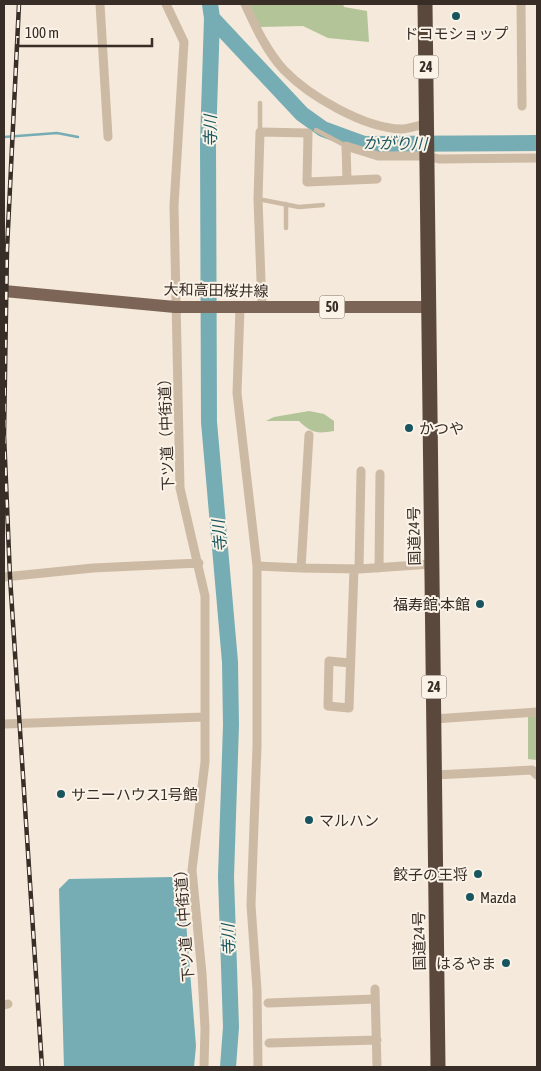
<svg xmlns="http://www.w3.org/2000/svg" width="541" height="1071" viewBox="0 0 541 1071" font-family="'Asap Condensed','Noto Sans JP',sans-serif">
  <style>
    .green { fill: #b3c498 }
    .water { fill: #76adb4 }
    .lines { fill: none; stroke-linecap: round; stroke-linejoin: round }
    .stream { stroke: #76adb4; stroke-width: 2.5 }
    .river { stroke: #76adb4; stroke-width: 16 }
    .lane { stroke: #cdbaa4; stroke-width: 4.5 }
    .street { stroke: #cdbaa4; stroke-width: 9 }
    .primary { stroke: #7c6556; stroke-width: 12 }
    .highway { stroke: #5a483d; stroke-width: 15 }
    .rail-casing { stroke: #382d27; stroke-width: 4.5 }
    .rail { stroke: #fbf3e7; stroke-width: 2.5; stroke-dasharray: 8; stroke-linecap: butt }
    .poi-dot { fill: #18555e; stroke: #fbf3e7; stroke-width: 2 }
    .labels { text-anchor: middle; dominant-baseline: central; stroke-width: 4; stroke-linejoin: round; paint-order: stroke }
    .shield { fill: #fbf3e7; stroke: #726861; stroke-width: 1 }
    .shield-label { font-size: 14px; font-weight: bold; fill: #382d27 }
    .poi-label { font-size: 15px; fill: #382d27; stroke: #fbf3e7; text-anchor: start }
    .street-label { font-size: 15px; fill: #382d27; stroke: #fbf3e7 }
    .water-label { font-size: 16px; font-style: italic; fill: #18555e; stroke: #fbf3e7 }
  </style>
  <rect width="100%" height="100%" fill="#f4e9da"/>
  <path class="green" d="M249 4H343L344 7 367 11 369 42 328 38 303 26 260 27Z
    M309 411 324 414 334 421V431C317 434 311 433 299 421H266L274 417Z
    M537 716V760L528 759V717Z"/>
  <path class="water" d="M172 877 183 884 196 1046 194 1067H64L59 889 69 879Z"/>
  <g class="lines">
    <path class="stream" d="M4 137 57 133 78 137"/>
    <path class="river" d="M210 4 212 18 208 142 209 422 230 662 231 725 226 877 231 1027 228 1067
      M212 18 302 114 323 129 364 144 537 143"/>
    <path class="lane" d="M316 130 346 146
      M260 132V103
      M258 199 299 207 323 205
      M286 204V228"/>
    <path class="street" d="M100 4 108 137
      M166 4 184 42 174 206 180 488 205 596V762L192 870 202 974 205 1028 204 1067
      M245 4C255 26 267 52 284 70 309 96 364 128 401 129 409 129 418 125 427 124
      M521 4 522 106
      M347 180 346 146 378 156H427L439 159 537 158
      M240 308 237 393 257 566V746L251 905 257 990 258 1067
      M262 308 258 199 260 132 308 133 307 182 377 179
      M309 435 301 568 359 569 432 564
      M257 566 301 568
      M379 568 380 474
      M359 569 361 471
      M4 577 93 568 199 563
      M350 663 329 661 328 706 349 708 354 569
      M434 719 537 712
      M4 724 204 717
      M435 775 532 770 537 775
      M375 989 377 1067
      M268 1003 375 999
      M4 1005 8 1004
      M269 1043 377 1040"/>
    <path class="primary" d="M4 291 175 307H429"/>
    <path class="highway" d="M425 4 438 1067"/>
    <g class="rail-casing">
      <path id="rail" d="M19 4 7 249 4 435 10 577 42 1067"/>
    </g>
    <use href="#rail" class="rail"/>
  </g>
  <g class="poi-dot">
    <circle cx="456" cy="16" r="5"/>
    <circle cx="409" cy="428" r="5"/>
    <circle cx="480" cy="604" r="5"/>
    <circle cx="61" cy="794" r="5"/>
    <circle cx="309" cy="820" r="5"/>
    <circle cx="478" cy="874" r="5"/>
    <circle cx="470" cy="897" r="5"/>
    <circle cx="506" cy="963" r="5"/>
  </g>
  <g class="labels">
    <g class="shield">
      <rect x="413.5" y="55.5" width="25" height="23" rx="4"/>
      <rect x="319.5" y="295.5" width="25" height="23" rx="4"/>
      <rect x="421.5" y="675.5" width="25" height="23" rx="4"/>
    </g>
    <g class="shield-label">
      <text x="426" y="67">24</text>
      <text x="332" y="307">50</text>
      <text x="434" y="687">24</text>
    </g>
    <g class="poi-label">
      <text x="456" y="33" text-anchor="middle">ドコモショップ</text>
      <text x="419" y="428">かつや</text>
      <text x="470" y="604" text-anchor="end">福寿館 本館</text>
      <text x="71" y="794">サニーハウス1号館</text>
      <text x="319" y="820">マルハン</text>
      <text x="468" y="874" text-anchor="end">餃子の王将</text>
      <text x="480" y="897">Mazda</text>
      <text x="496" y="963" text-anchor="end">はるやま</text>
    </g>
    <g class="street-label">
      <text transform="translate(216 290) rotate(1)">大和高田桜井線</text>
      <text transform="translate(166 431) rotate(-92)">下ツ道（中街道）</text>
      <text transform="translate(414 536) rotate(-91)">国道24号</text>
      <text transform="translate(184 922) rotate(-94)">下ツ道（中街道）</text>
      <text transform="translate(419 941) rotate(-91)">国道24号</text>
    </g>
    <g class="water-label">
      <text transform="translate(210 131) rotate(-90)">寺川</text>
      <text transform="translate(395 143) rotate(1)">かがり川</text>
      <text transform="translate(219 536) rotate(-95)">寺川</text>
      <text transform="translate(228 940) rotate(-92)">寺川</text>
    </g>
  </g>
  <rect width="541" height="1071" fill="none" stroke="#382d27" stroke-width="10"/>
  <path d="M18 38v8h134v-8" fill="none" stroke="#382d27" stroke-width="2.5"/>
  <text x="25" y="38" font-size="15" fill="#382d27" stroke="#fbf3e7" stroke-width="4" paint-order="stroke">100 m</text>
</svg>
